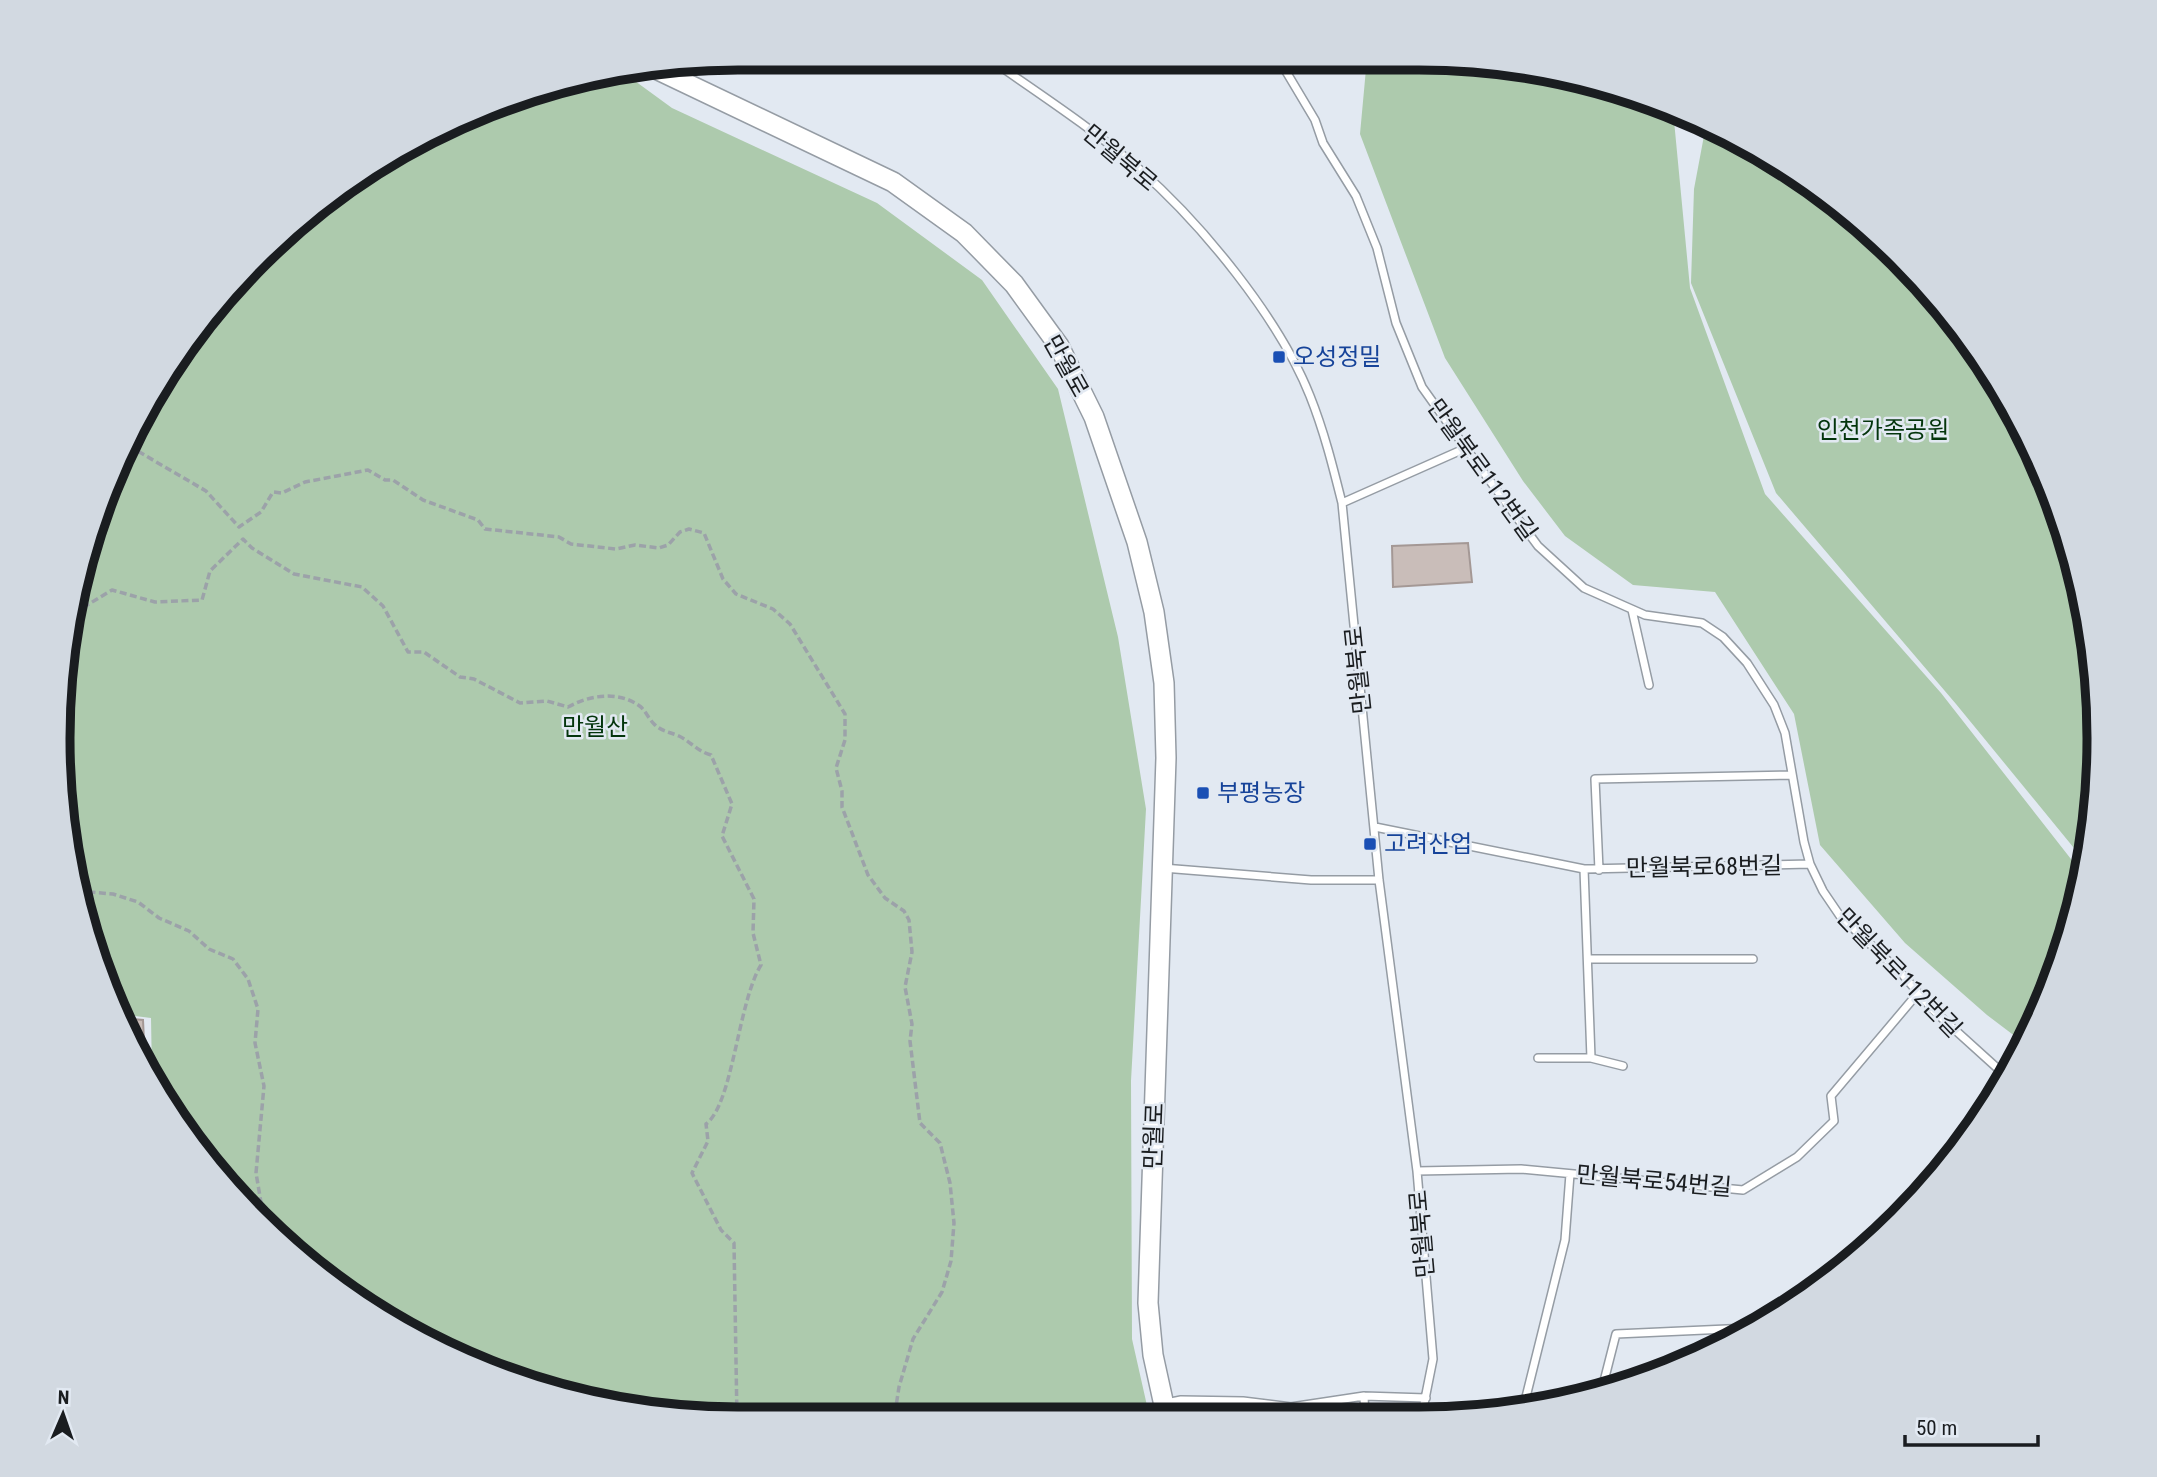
<svg xmlns="http://www.w3.org/2000/svg" width="2157" height="1477" viewBox="0 0 2157 1477" font-family="'Roboto Condensed','Noto Sans KR',sans-serif">
  <style>
    .green { fill: #adcaad }
    .building { fill: #c9bdb9; stroke: #a49895; stroke-width: 2 }
    .lines { fill: none; stroke-linecap: round; stroke-linejoin: round }
    .lane-casing { stroke: #959ca4; stroke-width: 10 }
    .secondary-casing { stroke: #959ca4; stroke-width: 22 }
    .path { stroke: #9ca2a9; stroke-width: 3.5; stroke-dasharray: 7 3.5; stroke-linecap: butt }
    .lane { stroke: #fff; stroke-width: 7 }
    .secondary { stroke: #fff; stroke-width: 19 }
    .transit-dot { fill: #1a4fb4; stroke: #e2e9f2; stroke-width: 2.5 }
    .labels { text-anchor: middle; dominant-baseline: central; stroke-width: 5; stroke-linejoin: round; paint-order: stroke }
    .street-label { font-size: 24px; fill: #1a1d20; stroke: #e2e9f2 }
    .transit-label { font-size: 24px; fill: #164399; stroke: #e2e9f2; text-anchor: start }
    .park-label { font-size: 24px; fill: #04350c; stroke: #e2e9f2 }
    .rim { fill: none; stroke: #1a1d20; stroke-width: 9 }
  </style>
  <rect width="100%" height="100%" fill="#e2e9f2"/>
  <path class="green" d="M1367 58C1471 58 1578 67 1673 110L1690 288 1765 494 1941 693 2085 877 2047 999 2024 1043 1987 1015 1905 943 1820 845 1794 714 1715 592 1633 585 1565 536 1523 481 1445 358 1360 134Z
    M624 73 672 108 877 203 982 280 1058 389 1118 637 1146 809 1131 1081 1132 1339 1150 1419H738L605 1406 478 1367 360 1304 257 1220 152 1074 151 1018 119 1014 71 871 64 650 110 478 226 290 361 172 562 81Z
    M1706 125 1759 149 1900 257 1985 361 2048 478 2086 606 2099 739 2087 864 1956 704 1776 493 1691 283 1694 189Z"/>
  <path class="building" d="M1468 543 1472 582 1393 587 1392 546Z
    M121 1018 143 1020 145 1063 128 1040Z"/>
  <g class="lines">
    <g class="lane-casing">
      <path id="lane" d="M988 58C1038 93 1092 128 1138 168 1202 224 1279 318 1310 396 1324 431 1333 467 1342 503L1379 880 1417 1171 1433 1359 1421 1419
        M1278 58 1315 120 1323 143 1356 196 1377 248 1396 323 1422 387 1462 443 1538 546 1584 588 1645 615 1702 623 1723 637 1747 663 1774 705 1785 733 1804 842 1810 864 1823 891 1840 916 1903 975 1933 1010 2006 1076
        M1342 503 1466 448
        M1632 610 1649 685
        M1375 827 1584 869 1810 864
        M1163 868 1311 880H1379
        M1584 869 1591 1058
        M1599 870 1595 779 1792 775
        M1588 959H1753
        M1538 1058H1591L1623 1066
        M1417 1171 1521 1169 1743 1190 1797 1157 1834 1121 1831 1096 1918 993
        M1602 1389 1616 1334 1749 1328
        M1364 1396 1365 1419
        M1166 1403 1181 1400 1243 1401 1291 1407 1364 1396 1426 1398
        M1523 1409 1565 1240 1570 1174"/>
    </g>
    <g class="secondary-casing">
      <path id="secondary" d="M656 69 893 182 964 233 1014 284 1059 346 1094 417 1137 542 1154 612 1164 683 1166 758 1148 1303 1153 1355 1167 1419"/>
    </g>
    <path class="path" d="M129 446 206 491 239 527 261 512 273 492 282 493 305 482 368 470 385 480H393L423 500 478 520 485 529 559 537 571 544 616 549 635 545 659 548 668 545 680 532 689 529 704 533 723 579 736 594 773 609 790 624 845 714V740L836 768 842 791V807L868 875 885 898 904 911 909 920 912 952 905 987 912 1024 910 1041 920 1123 940 1143 950 1183 954 1223 951 1261 942 1292 913 1339 899 1387 894 1419
      M2086 606 2082 607 2079 619 2088 628
      M74 613 112 590 155 602 202 600 210 571 243 539 252 548 294 574 362 587 383 606 408 652H424L460 677 474 679 520 703 547 701 568 707C590 695 619 690 641 707 646 712 649 719 654 724 662 732 670 732 679 736 691 742 697 751 711 755L732 804 722 836 754 899 753 933 761 965C738 1002 733 1104 706 1124L708 1141 692 1173 721 1230 734 1243 737 1419
      M78 891 113 894 138 902 159 918 189 931 209 949 233 959 248 979 258 1009 255 1043 264 1086 256 1173 265 1226"/>
    <use href="#lane" class="lane"/>
    <use href="#secondary" class="secondary"/>
  </g>
  <g class="transit-dot">
    <rect x="1272" y="350" width="14" height="14" rx="3.5"/>
    <rect x="1196" y="786" width="14" height="14" rx="3.5"/>
    <rect x="1363" y="837" width="14" height="14" rx="3.5"/>
  </g>
  <g class="labels">
    <g class="street-label">
      <text transform="translate(1120 158) rotate(40)">만월북로</text>
      <text transform="translate(1066 366) rotate(61)">만월로</text>
      <text transform="translate(1482 470) rotate(54)">만월북로112번길</text>
      <text transform="translate(1358 670) rotate(-96)">만월북로</text>
      <text transform="translate(1704 867) rotate(-1)">만월북로68번길</text>
      <text transform="translate(1899 973) rotate(46)">만월북로112번길</text>
      <text transform="translate(1154 1136) rotate(-88)">만월로</text>
      <text transform="translate(1654 1181) rotate(5)">만월북로54번길</text>
      <text transform="translate(1422 1234) rotate(-95)">만월북로</text>
    </g>
    <g class="transit-label">
      <text x="1293" y="357">오성정밀</text>
      <text x="1217" y="793">부평농장</text>
      <text x="1384" y="844">고려산업</text>
    </g>
    <g class="park-label">
      <text x="1883" y="430">인천가족공원</text>
      <text x="595" y="727">만월산</text>
    </g>
  </g>
  <path d="M0 0H2157V1477H0ZM738 70H1419A668 668 0 0 1 2087 738V739A668 668 0 0 1 1419 1407H738A668 668 0 0 1 70 739V738A668 668 0 0 1 738 70Z" fill="#d2d9e1" fill-rule="evenodd"/>
  <path class="rim" d="M738 70H1419A668 668 0 0 1 2087 738V739A668 668 0 0 1 1419 1407H738A668 668 0 0 1 70 739V738A668 668 0 0 1 738 70Z"/>
  <g transform="translate(63 1414) rotate(2)" stroke="#e2e9f2" stroke-width="5" paint-order="stroke">
  <path d="M0-5L12 26L0 18L-12 26Z" fill="#1a1d20"/>
  <text y="-10" font-size="19" font-weight="bold" text-anchor="middle" fill="#1a1d20">N</text>
  </g>
  <path d="M1905 1435v10h133v-10" fill="none" stroke="#1a1d20" stroke-width="3.5"/>
  <text x="1916" y="1435" font-size="21" fill="#1a1d20" stroke="#e2e9f2" stroke-width="5" paint-order="stroke">50 m</text>
</svg>
